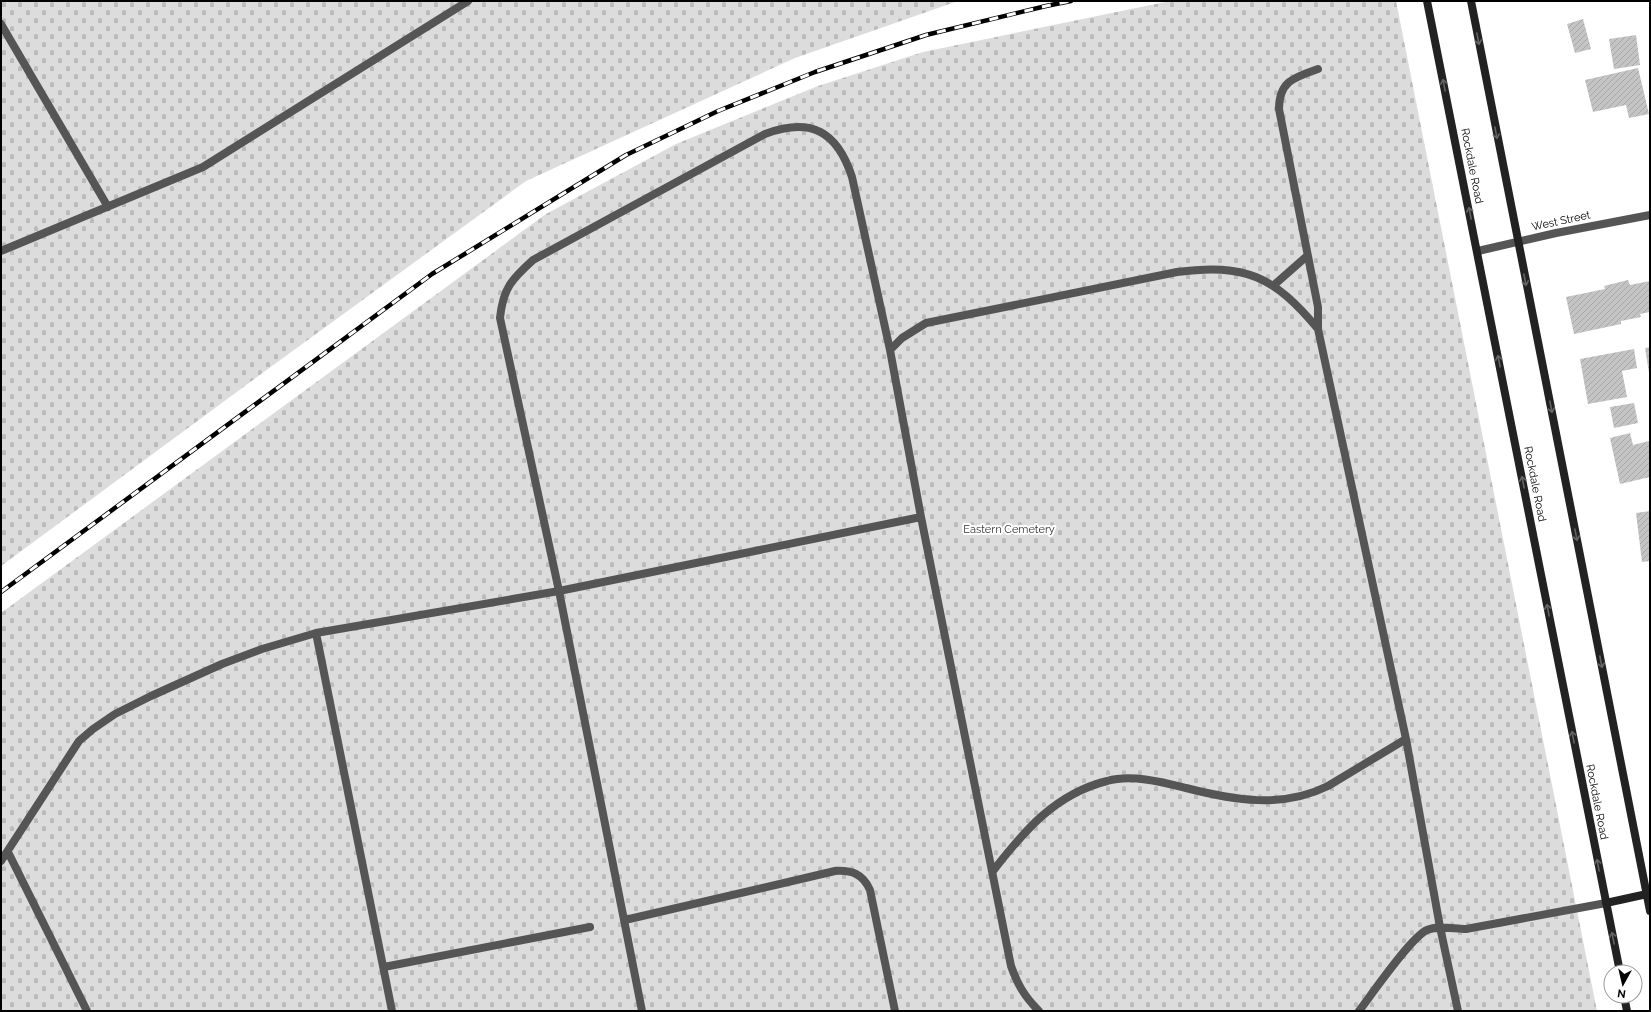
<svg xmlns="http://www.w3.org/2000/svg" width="1651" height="1012" viewBox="0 0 1651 1012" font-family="Raleway,sans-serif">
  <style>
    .cemetery { fill: url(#cemetery-stones) }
    .building { fill: url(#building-hatch) }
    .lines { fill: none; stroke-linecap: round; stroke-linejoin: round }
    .service { stroke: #555; stroke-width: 8 }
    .minor { stroke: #555; stroke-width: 8 }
    .secondary { stroke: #222; stroke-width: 8 }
    .rail-casing { stroke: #000; stroke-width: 4.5 }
    .rail { stroke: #fff; stroke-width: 3; stroke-dasharray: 9; stroke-linecap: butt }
    .oneway { stroke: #646464 }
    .labels { text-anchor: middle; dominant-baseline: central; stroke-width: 4; stroke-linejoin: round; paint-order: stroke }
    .street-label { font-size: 11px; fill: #000; stroke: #fff }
    .park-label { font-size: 11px; fill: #333; stroke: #fff }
  </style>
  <defs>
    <pattern id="cemetery-stones" width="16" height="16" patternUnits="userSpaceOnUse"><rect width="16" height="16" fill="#dcdcdc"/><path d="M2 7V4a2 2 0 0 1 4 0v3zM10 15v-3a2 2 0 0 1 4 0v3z" fill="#bbb"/></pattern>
    <pattern id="building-hatch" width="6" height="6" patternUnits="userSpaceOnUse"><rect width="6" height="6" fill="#c4c4c4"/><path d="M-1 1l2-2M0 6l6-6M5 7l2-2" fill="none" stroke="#a7a7a7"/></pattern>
  </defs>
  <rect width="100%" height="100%" fill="#fff"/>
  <path class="cemetery" d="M1 1H958L795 58 526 181 272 366 1 566Z
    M1170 1H1396L1597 1011H1V613L546 214 676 144 818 86 923 52Z"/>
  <path class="building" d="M1583 19 1591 49 1575 53 1567 24Z
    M1636 35 1640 65 1614 69 1609 39Z
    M1638 68 1649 114 1629 118 1626 105 1593 112 1585 80Z
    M1628 280 1630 285 1650 281V312L1640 314 1641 317 1621 321V324L1574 334 1566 297 1605 289 1604 286Z
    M1650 347V373H1649L1645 348Z
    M1634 349 1637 368 1622 371 1627 397 1588 404 1580 359Z
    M1634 403 1638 423 1614 428 1610 407Z
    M1630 433 1633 445 1649 441 1650 477 1620 484 1610 438Z
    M1650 511V561L1642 562 1636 513Z"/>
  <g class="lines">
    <path class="service" d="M1 24 108 207
      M1318 69C1295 77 1279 81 1279 109L1318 307V329L1406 739 1440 927 1458 1011
      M1 251 203 167 468 1
      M1274 285 1307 256
      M921 517 1011 966C1018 985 1024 996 1039 1011
      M316 633 392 1011
      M8 852 87 1011
      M1 861 79 741 93 729 115 714 151 696 222 664 262 649 316 633 559 591 921 517 890 350 902 338 926 323 1177 272C1245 263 1274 276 1318 329
      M993 871C1024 831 1055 794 1107 781 1132 774 1162 782 1186 788 1233 800 1282 809 1328 786L1406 739
      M625 920 835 871C852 870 863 874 870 890L895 1011
      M384 967 590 927
      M642 1011 559 591 500 318C503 288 512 279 533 260L765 134C811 117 837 131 852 177L890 350
      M1359 1011C1372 994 1411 937 1427 930 1438 925 1454 929 1466 929L1606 903"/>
    <path class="minor" d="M1478 251 1556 233 1650 215"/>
    <path class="secondary" d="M1427 1 1620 972
      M1471 1 1650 911
      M1606 903 1647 894
      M1624 996 1627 1011"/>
    <g class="rail-casing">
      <path id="rail" d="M1 592 432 274 626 155 718 111 815 72 926 35 1046 6 1071 1"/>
    </g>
    <use href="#rail" class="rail"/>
  </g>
  <defs><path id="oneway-shaft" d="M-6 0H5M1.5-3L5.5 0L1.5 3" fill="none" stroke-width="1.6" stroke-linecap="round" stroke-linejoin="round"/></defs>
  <g class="oneway">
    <use href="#oneway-shaft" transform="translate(1478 39) rotate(79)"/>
    <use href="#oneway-shaft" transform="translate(1444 85) rotate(-101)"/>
    <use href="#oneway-shaft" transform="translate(1496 133) rotate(79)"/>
    <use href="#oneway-shaft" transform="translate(1470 213) rotate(-101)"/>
    <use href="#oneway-shaft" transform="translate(1525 280) rotate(79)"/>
    <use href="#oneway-shaft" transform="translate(1499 361) rotate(-101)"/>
    <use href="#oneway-shaft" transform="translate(1551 407) rotate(79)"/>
    <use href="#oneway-shaft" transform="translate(1523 482) rotate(-101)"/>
    <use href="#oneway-shaft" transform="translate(1576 535) rotate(79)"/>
    <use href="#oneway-shaft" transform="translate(1548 610) rotate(-101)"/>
    <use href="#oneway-shaft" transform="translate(1601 662) rotate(79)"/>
    <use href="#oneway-shaft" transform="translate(1573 737) rotate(-101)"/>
    <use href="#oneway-shaft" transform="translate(1598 865) rotate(-101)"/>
    <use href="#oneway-shaft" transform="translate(1613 938) rotate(-101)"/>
  </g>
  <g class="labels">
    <g class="street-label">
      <text transform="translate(1472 166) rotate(79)">Rockdale Road</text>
      <text transform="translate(1561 221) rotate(-12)">West Street</text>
      <text transform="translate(1535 484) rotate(79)">Rockdale Road</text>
      <text transform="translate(1597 802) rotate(79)">Rockdale Road</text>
    </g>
    <g class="park-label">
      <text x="1009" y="529">Eastern Cemetery</text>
    </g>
  </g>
  <rect width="1651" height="1012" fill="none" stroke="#000000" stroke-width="4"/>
  <g transform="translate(1623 984) rotate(188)"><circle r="19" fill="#ffffff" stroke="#999999"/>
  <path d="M0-3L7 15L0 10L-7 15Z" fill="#000000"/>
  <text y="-6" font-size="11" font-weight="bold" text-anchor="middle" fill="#000000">N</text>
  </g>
</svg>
